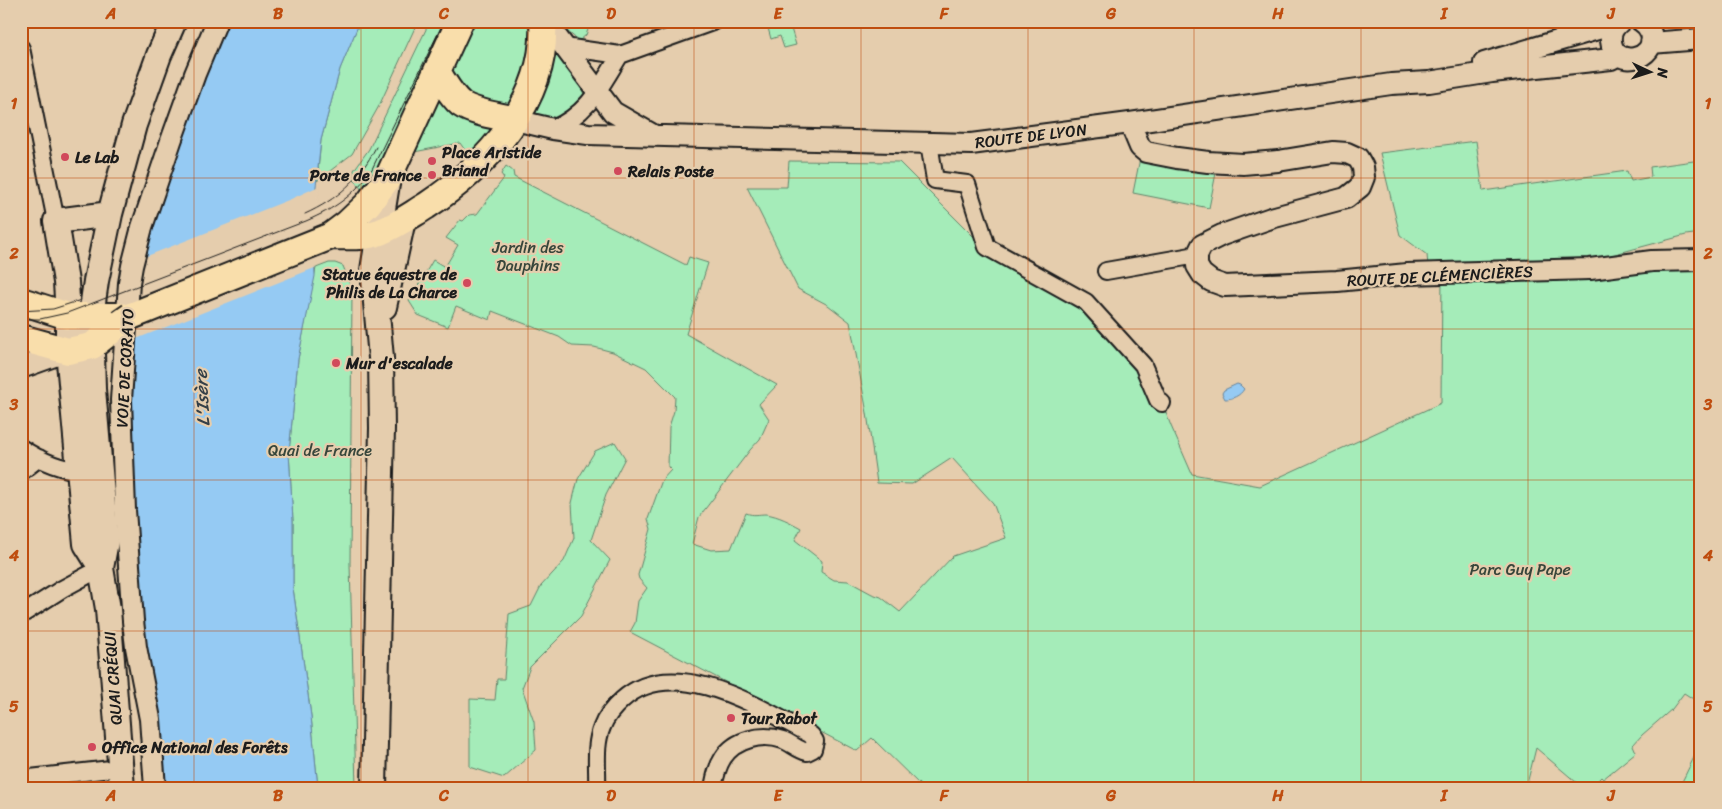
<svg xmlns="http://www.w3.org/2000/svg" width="1722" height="809" viewBox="0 0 1722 809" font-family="Sriracha,sans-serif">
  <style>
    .green { fill: #a5ecb9; stroke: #60846a }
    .water { fill: #95caf3; stroke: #65849d }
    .pier { fill: #e5cdad }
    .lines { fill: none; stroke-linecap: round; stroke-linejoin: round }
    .minor-casing { stroke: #1c1c1c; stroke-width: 20 }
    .tertiary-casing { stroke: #1c1c1c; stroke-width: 24 }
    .secondary-casing { stroke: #1c1c1c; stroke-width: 28 }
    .primary-casing { stroke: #1c1c1c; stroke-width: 30 }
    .minor { stroke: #e5cdad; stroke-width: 16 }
    .tertiary { stroke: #e5cdad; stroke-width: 20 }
    .secondary { stroke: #e5cdad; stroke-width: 24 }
    .primary { stroke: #f9deab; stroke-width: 26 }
    .tram { stroke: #1c1c1c; stroke-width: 1 }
    .primary-bridge-casing { stroke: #1c1c1c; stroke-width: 30; stroke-linecap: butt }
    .primary-bridge { stroke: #f9deab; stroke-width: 26 }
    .grid { fill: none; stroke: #bf4d0f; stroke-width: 1; stroke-opacity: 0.55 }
    .poi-dot { fill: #d1495b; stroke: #e5cdad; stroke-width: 2 }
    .labels { text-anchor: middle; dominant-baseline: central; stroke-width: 4.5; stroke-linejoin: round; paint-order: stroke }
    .street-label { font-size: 16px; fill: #1c1c1c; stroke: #e5cdad }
    .poi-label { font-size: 16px; font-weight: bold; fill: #1c1c1c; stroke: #e5cdad; text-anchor: start }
    .park-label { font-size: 16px; fill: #37463b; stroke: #e5cdad }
    .water-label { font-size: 18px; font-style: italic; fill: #343f47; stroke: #e5cdad }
    .neatline { fill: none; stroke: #bf4d0f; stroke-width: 2 }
    .grid-label { font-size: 16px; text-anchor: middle; font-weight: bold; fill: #bf4d0f }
  </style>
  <rect width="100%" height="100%" fill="#e5cdad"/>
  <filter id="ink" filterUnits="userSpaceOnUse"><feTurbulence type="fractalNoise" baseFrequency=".02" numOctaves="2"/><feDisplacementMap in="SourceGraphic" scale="10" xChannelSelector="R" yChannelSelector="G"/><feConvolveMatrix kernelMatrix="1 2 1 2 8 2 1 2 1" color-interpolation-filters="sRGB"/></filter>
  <g filter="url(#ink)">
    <path class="green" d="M360 21H418L379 106 352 154 317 181 321 140 340 69Z
      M430 21H451L370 188 361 189 354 178V170L369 149Z
      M470 21H530C530 49 526 86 506 107L469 99 453 78 451 63Z
      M560 21H589L590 24 586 35 579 41 567 31Z
      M789 22 796 45 784 48 780 36 771 39 768 28Z
      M558 56 582 90 585 96 574 111 553 120 535 116V112L546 87 554 57Z
      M438 90 497 123 469 156 460 143 409 153Z
      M1476 141 1483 191 1627 171 1631 181 1651 177 1650 167 1701 160V233L1686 235 1600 258 1428 266 1427 255 1400 235 1380 153Z
      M1140 158 1216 173 1209 208 1133 193Z
      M789 161 899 162 994 257 1131 341 1151 374 1171 426 1192 474 1260 486 1441 403 1442 273 1701 260V704L1684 693 1672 709 1642 735 1633 745 1636 752 1603 779 1601 777 1590 788H1583L1536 748 1526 788H923L872 738 857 751 630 632 635 623 638 601 647 588 639 579 638 575 651 529 648 519 662 480 671 470 668 467 669 427 674 411 675 397 646 368 613 352 594 347 572 346 559 337 492 311 490 320 456 306 448 327 418 315 409 301 433 260 445 267 458 245 446 238 460 220 463 221 469 215 477 214 504 178 501 174 506 166 513 171 514 177 686 265 689 257 708 263 686 334 777 385 759 404 769 419 760 439 750 450 699 517 692 544 711 550 731 549 746 513C754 516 758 514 766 514 779 516 790 522 801 528L795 540 822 561 821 572 834 580 848 581 872 594 881 597 900 612 953 556 1006 538 993 503 952 458 912 484 877 483 867 413 850 322 828 305 798 289 747 187H787Z
      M329 263H335L343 266 352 289 350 564 356 788H318L311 716 293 588V521L289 452 298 359 316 268Z
      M615 442 625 458 606 495 591 540 610 560 581 616 530 667 522 688 534 722 536 750 504 778 470 767V699L495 700 497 679H504L509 614 531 606 541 586 564 561 574 538 572 503 578 479 595 451Z
      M1701 743V788H1679Z"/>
    <path class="water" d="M223 21H360L340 69 321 140 313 214 315 276 298 359 289 452 293 521V588L311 716 318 788H161L140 638 125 387 137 271Z
      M1237 384 1240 385 1244 389C1240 396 1232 399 1225 399L1222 393 1224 390Z"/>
    <path class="pier" d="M319 186 316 214 317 267 131 341 137 260 291 199Z"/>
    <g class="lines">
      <g class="minor-casing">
        <path id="minor" d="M564 47 620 55 715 21
          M21 48 56 221
          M553 129C589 113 600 87 620 55
          M929 143 935 180 967 184 987 247 1086 302 1143 365 1158 400 1162 403
          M1106 271 1197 255
          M21 448C38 459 59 470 80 470
          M21 472 39 458
          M21 615 62 589 101 568
          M21 779 120 768
          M597 788C598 768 594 746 602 727 606 716 613 708 622 700 674 652 762 709 811 735L815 741 813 749 807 752C798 750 791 743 783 740 762 733 735 739 723 758 717 767 715 777 713 788"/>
      </g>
      <g class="tertiary-casing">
        <path id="tertiary" d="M545 21 613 112 653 135
          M1621 21C1614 26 1610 33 1611 41 1613 69 1658 61 1651 33 1649 28 1646 24 1641 21
          M1651 43 1701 39
          M1484 63 1618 23
          M515 120 553 129 588 134 971 144 1130 123 1391 84 1429 82 1492 72 1611 59 1618 55
          M1130 123 1140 147 1146 152 1177 158 1208 162 1243 164 1278 161 1333 152 1347 153 1358 158 1363 167 1364 177 1360 187 1346 198 1271 218 1222 235 1202 245 1197 255V266L1202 274 1211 281 1225 286 1337 281 1407 274 1590 269 1652 261 1701 260
          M21 368 68 351
          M155 788 150 719 136 647 133 621 125 510 121 400 129 283 132 266 142 227 171 141 195 74 217 21"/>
      </g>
      <g class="secondary-casing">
        <path id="secondary" d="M384 307 403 220
          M101 568 86 544 68 351V316L66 282 56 221 110 214
          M122 788 108 609 101 568 106 541 93 389 91 316 96 281 110 214 134 125 159 55 174 21
          M374 788 382 428 381 358 373 270 388 178"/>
      </g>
      <g class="primary-casing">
        <path id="primary" d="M437 72C444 82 451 96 461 104 474 113 500 116 515 120
          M331 236C347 236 364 238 380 232 396 226 411 215 426 206 487 166 548 100 543 21
          M21 301 68 316H121
          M131 316 331 236 347 224 368 204 388 178 460 21
          M21 338 68 351 92 346 121 323"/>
      </g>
      <use href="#minor" class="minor"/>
      <use href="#tertiary" class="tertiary"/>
      <use href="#secondary" class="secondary"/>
      <use href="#primary" class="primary"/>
      <path class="tram" d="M305 214C338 199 359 180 376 147
        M21 311 53 309 81 300
        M21 319H40L67 313 306 221C334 209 355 195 372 169L444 21"/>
      <g class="primary-bridge-casing">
        <path id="primary-bridge" d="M121 323 131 316"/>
      </g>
      <use href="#primary-bridge" class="primary-bridge"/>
    </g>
  </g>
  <path class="grid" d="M194 21V788M361 21V788M528 21V788M694 21V788M861 21V788M1028 21V788M1194 21V788M1361 21V788M1528 21V788M21 178H1701M21 329H1701M21 480H1701M21 631H1701"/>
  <g class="poi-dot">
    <circle cx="65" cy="157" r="5"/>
    <circle cx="432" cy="161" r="5"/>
    <circle cx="618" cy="171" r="5"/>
    <circle cx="432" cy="175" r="5"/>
    <circle cx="467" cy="283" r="5"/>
    <circle cx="336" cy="363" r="5"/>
    <circle cx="731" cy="718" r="5"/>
    <circle cx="92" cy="747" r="5"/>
  </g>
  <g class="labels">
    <g class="street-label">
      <text transform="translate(1031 136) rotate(-7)">ROUTE DE LYON</text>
      <text transform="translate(1440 276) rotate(-3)">ROUTE DE CLÉMENCIÈRES</text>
      <text transform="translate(125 368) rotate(-87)">VOIE DE CORATO</text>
      <text transform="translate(113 678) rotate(-94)">QUAI CRÉQUI</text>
    </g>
    <g class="poi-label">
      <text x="442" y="152">Place Aristide<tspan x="442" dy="18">Briand</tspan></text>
      <text x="75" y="157">Le Lab</text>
      <text x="628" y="171">Relais Poste</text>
      <text x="422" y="175" text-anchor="end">Porte de France</text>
      <text x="457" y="274" text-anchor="end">Statue équestre de<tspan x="457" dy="18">Philis de La Charce</tspan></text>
      <text x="346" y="363">Mur d'escalade</text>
      <text x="741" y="718">Tour Rabot</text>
      <text x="102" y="747">Office National des Forêts</text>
    </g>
    <g class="park-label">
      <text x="528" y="247">Jardin des<tspan x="528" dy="18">Dauphins</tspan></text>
      <text x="320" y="450">Quai de France</text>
      <text x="1520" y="569">Parc Guy Pape</text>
    </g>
    <g class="water-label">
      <text transform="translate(202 398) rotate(-93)">L'Isère</text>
    </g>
  </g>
  <rect width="1722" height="809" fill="none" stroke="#e5cdad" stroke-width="55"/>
  <g transform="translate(1650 72) rotate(94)" stroke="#e5cdad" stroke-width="4" paint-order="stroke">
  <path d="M0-4L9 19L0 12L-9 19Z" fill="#1c1c1c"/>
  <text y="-8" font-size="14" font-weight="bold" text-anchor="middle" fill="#1c1c1c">N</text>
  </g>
  <rect x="28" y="28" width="1666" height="754" class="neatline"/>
  <g class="grid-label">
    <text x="111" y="19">A</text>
    <text x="278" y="19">B</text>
    <text x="444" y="19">C</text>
    <text x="611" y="19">D</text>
    <text x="778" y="19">E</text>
    <text x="944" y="19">F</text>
    <text x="1111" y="19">G</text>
    <text x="1278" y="19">H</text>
    <text x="1444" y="19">I</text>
    <text x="1611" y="19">J</text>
    <text x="14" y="109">1</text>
    <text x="1708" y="109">1</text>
    <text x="14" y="259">2</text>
    <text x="1708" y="259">2</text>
    <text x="14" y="410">3</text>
    <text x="1708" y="410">3</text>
    <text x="14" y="561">4</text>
    <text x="1708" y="561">4</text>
    <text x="14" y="712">5</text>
    <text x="1708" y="712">5</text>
    <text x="111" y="801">A</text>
    <text x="278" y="801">B</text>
    <text x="444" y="801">C</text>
    <text x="611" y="801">D</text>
    <text x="778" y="801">E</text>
    <text x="944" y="801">F</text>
    <text x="1111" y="801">G</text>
    <text x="1278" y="801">H</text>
    <text x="1444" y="801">I</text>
    <text x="1611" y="801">J</text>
  </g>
</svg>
